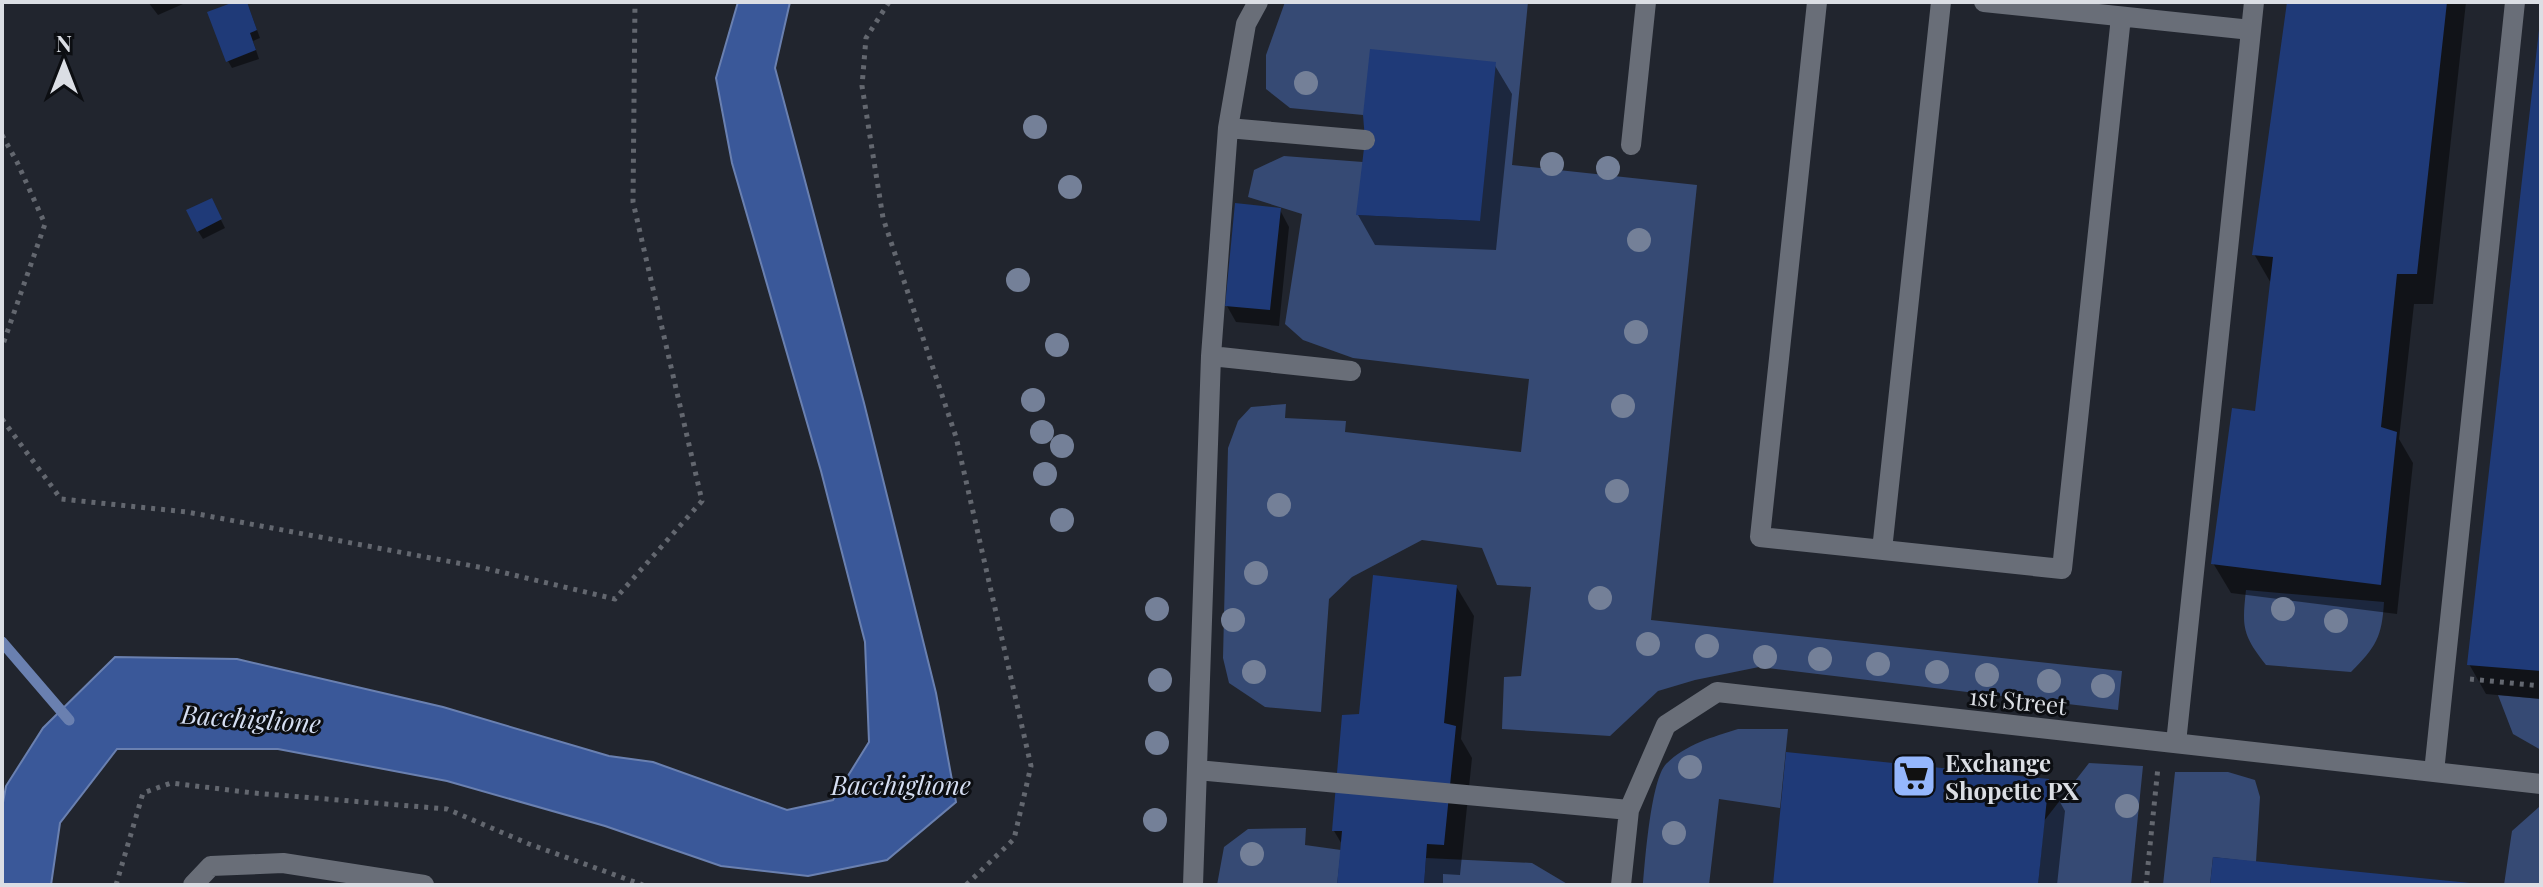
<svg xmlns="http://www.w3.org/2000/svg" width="2543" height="887" viewBox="0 0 2543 887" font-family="'Playfair Display',serif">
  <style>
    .green { fill: #364a74 }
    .water { fill: #3a5899; stroke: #6a80b0; stroke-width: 2 }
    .shadow { fill: #0007 }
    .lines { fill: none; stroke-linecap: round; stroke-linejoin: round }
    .stream { stroke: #6a80b0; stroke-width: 11 }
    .building { fill: #1f3a78 }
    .path { stroke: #63676f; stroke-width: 5; stroke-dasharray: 4 6; stroke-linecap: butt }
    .minor { stroke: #696e78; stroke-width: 20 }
    .tree { fill: #748098 }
    .labels { text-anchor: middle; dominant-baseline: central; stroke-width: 6; stroke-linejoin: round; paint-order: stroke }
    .street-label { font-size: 24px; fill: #dbdee4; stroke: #0c0e12 }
    .poi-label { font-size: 24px; font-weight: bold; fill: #dbdee4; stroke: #0c0e12; text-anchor: start }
    .water-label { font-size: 26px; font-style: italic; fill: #d5def2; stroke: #0c0e12 }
  </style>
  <rect width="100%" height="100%" fill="#21252e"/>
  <path class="green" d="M1285 2H1528L1512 165 1697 185 1651 620 2122 671 2118 710 1759 667 1695 680 1658 691 1610 736 1502 729 1504 677 1521 676 1531 587 1497 585 1482 548 1422 540 1352 577 1329 599 1321 712 1265 707 1229 683 1223 658 1228 448 1238 421 1251 407 1286 404 1285 418 1346 421 1345 432 1521 452 1529 379 1353 358 1303 340 1285 324 1302 214 1248 197 1254 170 1284 156 1363 162 1357 215 1479 221 1363 115 1290 108 1266 89V55Z
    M2246 590 2384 602C2382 637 2376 647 2351 672L2266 665C2242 634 2242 627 2246 590Z
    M2498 695 2541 699V750L2513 734Z
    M1738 729H1788L1780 808 1719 799 1709 885H1643C1645 861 1651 780 1666 764 1686 744 1713 737 1738 729Z
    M2089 763 2143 766 2131 885H2038L2044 821Z
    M2175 772H2228L2255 780 2260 797 2256 862 2213 857 2210 885H2163Z
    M2539 807H2541V885H2504L2512 831Z
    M1306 828 1305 845 1341 850 1337 885H1217L1224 847 1248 829Z
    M1426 858 1532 863 1569 885H1424Z"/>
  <path class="water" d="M738 2H790L775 68 864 403 936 693 956 802 887 860 808 876 721 866 605 826 447 781 278 749H117L60 823 51 885H2V808L6 786 43 728 115 657 237 659 443 707 609 756 653 762 787 810 833 800 869 742 865 642 821 471 732 163 716 78Z"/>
  <path class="shadow" d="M148 2H182L183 4 158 15Z
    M240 2H245L249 8 260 38 253 41 259 59 232 68 228 61Z
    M2289 2H2466L2433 304H2414L2399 439 2413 463 2397 614 2231 593 2213 563 2257 414 2272 285 2254 254Z
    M2541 30V699L2486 694 2469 664Z
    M1494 64 1512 94 1496 250 1375 245 1358 215Z
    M215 208 225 228 203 239 198 231Z
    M1280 210 1289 227 1279 326 1236 322 1227 306Z
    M1456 586 1474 616 1461 739 1472 758 1460 875 1443 874V885H1339L1343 846 1334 831 1361 716Z
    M2048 781 2065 811 2057 885H1775Z"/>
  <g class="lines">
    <path class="stream" d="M2 642 69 720"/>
  </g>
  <path class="building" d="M234 2H247L257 30 250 33 256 50 226 62 207 12Z
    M2287 2H2447L2417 274H2397L2381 427 2397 432 2381 585 2211 564 2232 408 2255 411 2273 257 2252 255Z
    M2539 30H2541V671L2467 665Z
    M1370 49 1496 62 1480 221 1356 215 1365 140 1363 115Z
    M212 198 222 219 197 232 186 210Z
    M1235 203 1281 208 1270 310 1225 306Z
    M1373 575 1457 585 1444 723 1456 726 1444 845 1427 844 1424 885H1337L1342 831H1332L1342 715 1359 714Z
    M1786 752 2049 779 2038 885H1773Z
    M2213 857 2470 883V885H2210Z"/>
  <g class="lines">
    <path class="path" d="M889 2 866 38 862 86 883 218 956 437 1031 766 1014 839 966 885
      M2 135 17 162 45 224 2 347
      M2 419 61 499 187 512 484 568 615 599 702 501 633 202 635 2
      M2470 679 2541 686
      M116 885 143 793 171 783 254 793 447 809 529 844 643 885
      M2146 885 2158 767"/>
    <path class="minor" d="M1817 2 1760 537 2062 569 2121 17
      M1984 2 2251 30
      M1228 128 1365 140
      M1631 145 1646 2
      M1211 356 1351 371
      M1882 550 1941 2
      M2176 743 2254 2
      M1197 770 1629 810
      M2434 772 2515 2
      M193 885 211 866 283 863 424 885
      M1193 885 1211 356 1228 128 1246 24 1258 2
      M1621 885 1629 810 1666 725 1717 692 2541 784"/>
  </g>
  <g class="tree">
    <circle cx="1306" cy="83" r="12"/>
    <circle cx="1035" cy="127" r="12"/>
    <circle cx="1552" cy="164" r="12"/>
    <circle cx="1608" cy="168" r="12"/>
    <circle cx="1070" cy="187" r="12"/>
    <circle cx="1639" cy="240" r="12"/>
    <circle cx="1018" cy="280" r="12"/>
    <circle cx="1636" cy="332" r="12"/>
    <circle cx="1057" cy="345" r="12"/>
    <circle cx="1033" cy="400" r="12"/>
    <circle cx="1623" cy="406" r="12"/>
    <circle cx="1042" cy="432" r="12"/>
    <circle cx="1062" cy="446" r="12"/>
    <circle cx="1045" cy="474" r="12"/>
    <circle cx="1617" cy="491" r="12"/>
    <circle cx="1279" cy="505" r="12"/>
    <circle cx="1062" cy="520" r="12"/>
    <circle cx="1256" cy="573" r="12"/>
    <circle cx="1600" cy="598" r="12"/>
    <circle cx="1157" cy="609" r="12"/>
    <circle cx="2283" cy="609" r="12"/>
    <circle cx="1233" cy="620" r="12"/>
    <circle cx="2336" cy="621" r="12"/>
    <circle cx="1648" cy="644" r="12"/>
    <circle cx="1707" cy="646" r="12"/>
    <circle cx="1765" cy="657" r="12"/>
    <circle cx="1820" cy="659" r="12"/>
    <circle cx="1878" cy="664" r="12"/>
    <circle cx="1254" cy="672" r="12"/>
    <circle cx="1937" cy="672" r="12"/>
    <circle cx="1987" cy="675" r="12"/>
    <circle cx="1160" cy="680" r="12"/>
    <circle cx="2049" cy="681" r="12"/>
    <circle cx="2103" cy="686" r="12"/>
    <circle cx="1157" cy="743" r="12"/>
    <circle cx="1690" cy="767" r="12"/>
    <circle cx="2127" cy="806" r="12"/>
    <circle cx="1155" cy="820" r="12"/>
    <circle cx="1674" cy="833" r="12"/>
    <circle cx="1252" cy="854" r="12"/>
  </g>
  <defs>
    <g id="supermarket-square" transform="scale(2.3)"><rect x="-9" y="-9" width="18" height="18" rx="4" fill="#95b7fd" stroke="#0c0e12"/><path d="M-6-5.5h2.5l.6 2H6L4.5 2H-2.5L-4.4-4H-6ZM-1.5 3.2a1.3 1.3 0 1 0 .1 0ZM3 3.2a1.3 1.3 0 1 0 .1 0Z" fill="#111"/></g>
  </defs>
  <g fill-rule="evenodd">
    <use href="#supermarket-square" x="1914" y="776"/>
  </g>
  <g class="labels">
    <g class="street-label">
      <text transform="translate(2018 700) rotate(6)">1st Street</text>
    </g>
    <g class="poi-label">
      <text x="1945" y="762">Exchange<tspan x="1945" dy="28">Shopette PX</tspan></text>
    </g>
    <g class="water-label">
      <text transform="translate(251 718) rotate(4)">Bacchiglione</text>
      <text x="901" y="784">Bacchiglione</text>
    </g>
  </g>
  <rect width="2543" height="887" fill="none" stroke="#dbdee4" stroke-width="8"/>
  <g transform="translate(64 64)" stroke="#0c0e12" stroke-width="6" paint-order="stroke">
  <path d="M0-6L14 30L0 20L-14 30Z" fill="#dbdee4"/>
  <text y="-12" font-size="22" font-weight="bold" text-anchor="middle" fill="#dbdee4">N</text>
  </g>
</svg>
